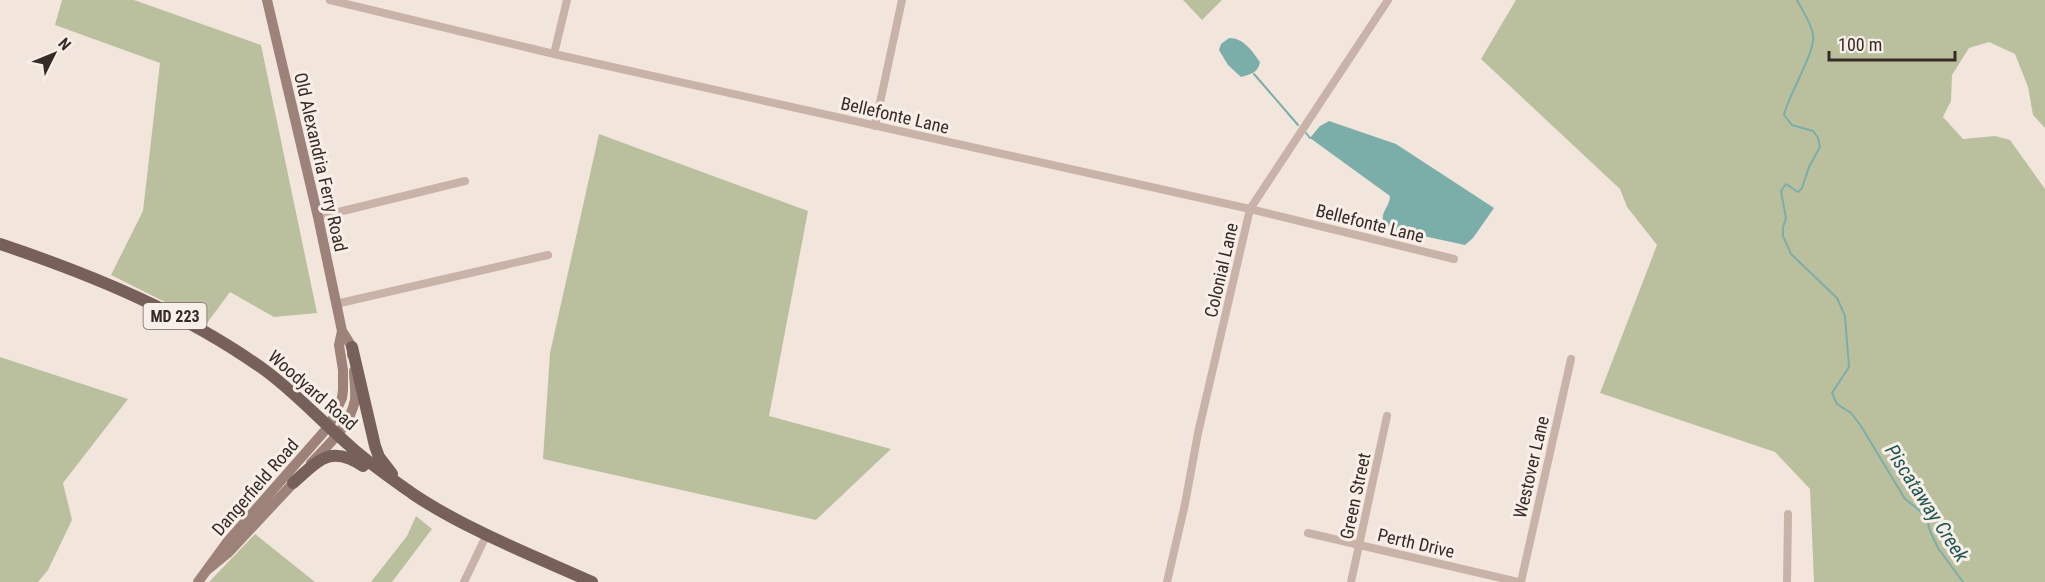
<svg xmlns="http://www.w3.org/2000/svg" width="2045" height="582" viewBox="0 0 2045 582" font-family="'Roboto Condensed',sans-serif">
  <style>
    .green { fill: #bac09d }
    .water { fill: #7caea9 }
    .lines { fill: none; stroke-linecap: round; stroke-linejoin: round }
    .stream { stroke: #7caea9; stroke-width: 2 }
    .street { stroke: #c9b3a9; stroke-width: 8 }
    .secondary { stroke: #9d827a; stroke-width: 10 }
    .primary { stroke: #78605a; stroke-width: 12 }
    .labels { text-anchor: middle; dominant-baseline: central; stroke-width: 6; stroke-linejoin: round; paint-order: stroke }
    .shield { fill: #f9efe9; stroke: #716662; stroke-width: 1.5 }
    .shield-label { font-size: 16px; font-weight: bold; fill: #372b28 }
    .street-label { font-size: 18px; fill: #372b28; stroke: #f9efe9 }
    .water-label { font-size: 20px; font-style: italic; fill: #1f5753; stroke: #f9efe9 }
  </style>
  <rect width="100%" height="100%" fill="#f2e5dc"/>
  <path class="green" d="M62 0H134L261 45 317 313 274 317 230 292 207 323 111 275 143 211 160 63 55 25Z
    M1183 0H1222L1202 20Z
    M1516 0H2045V128L2033 115 2028 87 2015 54 1989 42 1969 48 1952 75 1951 101 1943 117 1963 139 1995 136 2010 140 2045 189V582H1814L1810 489 1775 452 1600 393 1657 245 1627 207 1620 189 1481 59Z
    M599 134 808 211 769 416 891 449 816 520 543 459 550 353Z
    M0 357 128 399 63 483 72 520 48 570 38 582H0Z
    M416 516 432 529 392 582H371L407 536Z
    M255 534 315 582H209Z"/>
  <path class="water" d="M1229 38C1244 38 1252 51 1260 62 1258 73 1251 74 1241 77L1228 65 1219 50 1221 44Z
    M1329 121 1396 144 1494 208 1473 238 1465 245 1391 229C1373 217 1390 209 1390 196L1310 138 1320 126Z"/>
  <g class="lines">
    <path class="stream" d="M1797 0C1802 10 1812 24 1813 35 1816 52 1788 95 1784 115L1792 125 1813 131 1818 138 1820 147 1809 167 1802 188 1798 192 1786 184 1781 191 1786 218 1783 227V236L1791 254 1837 298 1845 316 1849 367 1832 393 1837 404 1851 413 1861 426 1905 499 1919 510 1928 523 1930 531 1938 548 1963 582
      M1254 74 1298 125
      M1306 133 1310 138"/>
    <path class="street" d="M330 0 554 54 1250 209 1454 259
      M554 54 567 0
      M875 126 902 0
      M318 217 465 181
      M336 304 548 255
      M1308 533 1518 582
      M464 582 487 534
      M1167 582 1185 504 1198 433 1250 209 1388 0
      M1351 582 1387 416
      M1521 582 1571 359
      M1787 582 1788 514"/>
    <path class="secondary" d="M267 0 318 217 342 331 352 347V355
      M311 463C328 445 350 426 355 400 356 390 354 380 354 371
      M206 571 228 553 299 477
      M198 582 228 541 329 426 342 398 343 390V370L339 345 342 331"/>
    <path class="primary" d="M0 244C93 275 187 314 266 371 297 394 322 422 351 447 370 464 392 479 413 494 465 529 534 556 592 582
      M352 347 375 446 379 457 392 474
      M293 483C318 461 330 444 363 466"/>
  </g>
  <g class="labels">
    <rect class="shield" x="143.5" y="303" width="63" height="26" rx="4.5"/>
    <g class="shield-label">
      <text x="175" y="316">MD 223</text>
    </g>
    <g class="street-label">
      <text transform="translate(895 115) rotate(13)">Bellefonte Lane</text>
      <text transform="translate(321 162) rotate(77)">Old Alexandria Ferry Road</text>
      <text transform="translate(1370 223) rotate(14)">Bellefonte Lane</text>
      <text transform="translate(1221 270) rotate(-77)">Colonial Lane</text>
      <text transform="translate(313 390) rotate(41)">Woodyard Road</text>
      <text transform="translate(1531 467) rotate(-77)">Westover Lane</text>
      <text transform="translate(255 487) rotate(-49)">Dangerfield Road</text>
      <text transform="translate(1355 496) rotate(-78)">Green Street</text>
      <text transform="translate(1416 543) rotate(13)">Perth Drive</text>
    </g>
    <g class="water-label">
      <text transform="translate(1927 503) rotate(57)">Piscataway Creek</text>
    </g>
  </g>
  <g transform="translate(54 54) rotate(47)" stroke="#f9efe9" stroke-width="4.5" paint-order="stroke">
  <path d="M0-4.5L10 22L0 15L-10 22Z" fill="#372b28"/>
  <text y="-9" font-size="16" font-weight="bold" text-anchor="middle" fill="#372b28">N</text>
  </g>
  <path d="M1829 51v9h126v-9" fill="none" stroke="#372b28" stroke-width="3"/>
  <text x="1838" y="51" font-size="18" fill="#372b28" stroke="#f9efe9" stroke-width="4.5" paint-order="stroke">100 m</text>
</svg>
